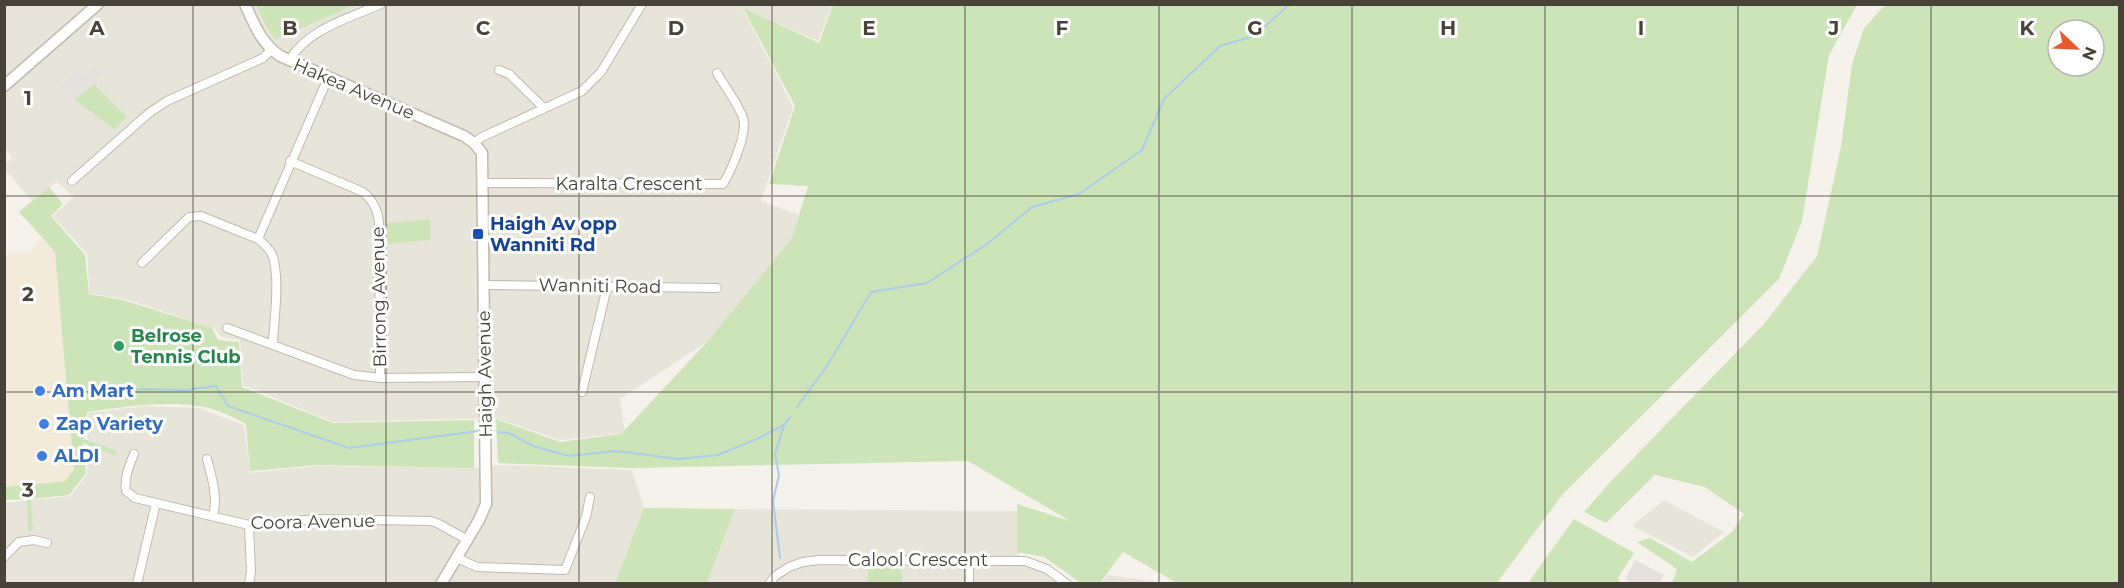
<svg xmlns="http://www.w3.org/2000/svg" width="2124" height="588" viewBox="0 0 2124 588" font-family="Montserrat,sans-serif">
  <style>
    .residential { fill: #e7e4da }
    .commercial { fill: #f3ead9 }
    .industrial { fill: #e4e1dc }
    .green { fill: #cce4b8; fill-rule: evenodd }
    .parking { fill: #e3e2df }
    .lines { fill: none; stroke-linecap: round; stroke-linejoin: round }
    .stream { stroke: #adcceb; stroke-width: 2 }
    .minor-casing { stroke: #bfbaae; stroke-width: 10 }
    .tertiary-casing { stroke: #bfbaae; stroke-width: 13 }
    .minor { stroke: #fff; stroke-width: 8 }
    .tertiary { stroke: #fff; stroke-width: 10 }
    .grid { fill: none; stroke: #484339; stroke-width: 1.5; stroke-opacity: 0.55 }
    .transit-dot { fill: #1a4fb4; stroke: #fff; stroke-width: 2 }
    .leisure-dot { fill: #2e9e5b; stroke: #fff; stroke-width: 2 }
    .shop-dot { fill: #3f7fe0; stroke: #fff; stroke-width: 2 }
    .labels { text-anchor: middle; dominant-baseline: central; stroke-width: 6; stroke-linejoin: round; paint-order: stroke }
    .street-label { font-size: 18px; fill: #484339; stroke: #fff }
    .transit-label { font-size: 18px; font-weight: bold; fill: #164399; stroke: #fff; text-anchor: start }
    .leisure-label { font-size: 18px; font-weight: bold; fill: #27864d; stroke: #fff; text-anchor: start }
    .shop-label { font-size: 18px; font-weight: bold; fill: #366cbe; stroke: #fff; text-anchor: start }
    .grid-label { font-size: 20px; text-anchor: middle; font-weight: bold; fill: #484339; stroke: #fff; stroke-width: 6; stroke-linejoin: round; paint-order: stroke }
  </style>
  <rect width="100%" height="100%" fill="#f4f2eb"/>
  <path class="residential" d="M5 5H256L267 28 275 40 354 5H832L818 41 742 8 793 107 761 201 799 215 792 238 708 341 620 399 625 433 560 440 496 418 333 422 243 385 240 340 221 337 215 329 129 300 90 293 87 254 53 216 74 197 57 182 32 200 5 170V164L12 158 5 149Z
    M145 406 199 408 244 425 250 473 318 466 480 468 498 465 632 470 644 508 615 583 5 584 4 503 71 496 87 474 88 413Z
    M1664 500 1724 532 1693 557 1632 526Z
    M735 509 1021 511 1019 557 1027 565 1046 572 1062 584H707Z
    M1108 575 1164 583H1102Z"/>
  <path class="commercial" d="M41 238 55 252 75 470 65 481 5 487 4 256 14 252H29Z"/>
  <path class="industrial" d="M1635 560 1664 575 1659 583H1632L1625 579Z"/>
  <path class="green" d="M1886 4 2119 5V583H1672L1677 569 1637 542 1650 538 1692 562 1732 532 1744 514 1705 487 1655 475 1606 523 1584 512 1611 481 1764 324 1817 256 1841 147 1852 64 1864 28ZM2058 30H2094V66H2058Z
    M256 5H354L275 40 267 28Z
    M833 5V4L1857 5 1829 55 1802 221 1779 279 1563 494 1496 584 1177 583 1123 552 1100 583H1081L1044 557 1017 552V504L1070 521 968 461 630 468 498 463 496 419 560 442 621 434 708 341 792 238 808 186 769 184 795 106 743 8 819 43Z
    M94 84 127 117 114 129 75 100Z
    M49 187 63 204 51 216 85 255 89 294 123 300 212 328 218 340 239 342 242 387 333 423 474 420V468L318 465 250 471 246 424C231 416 215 408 198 406 161 401 124 407 87 412L84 439 117 451 116 456 83 443 86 473 69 495 31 499 33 530 28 531 27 499 5 500V487L65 481 74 470 55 252 19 212Z
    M430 219V240L388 244 387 223Z
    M644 508 735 509 707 583H615Z
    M1574 519 1634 553 1618 578 1620 583H1528Z
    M868 560H902V583L868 584Z"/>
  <path class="parking" d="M95 63 105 73 76 98 59 87 77 71 82 76Z"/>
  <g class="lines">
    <path class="stream" d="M124 391 143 389 186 390 216 386 228 406 349 448 478 431
      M797 407 827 366 871 292 927 283 987 244 1032 207 1079 194 1142 150 1164 99 1220 46 1254 36 1290 4
      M498 432 509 433 533 446 569 456 616 451 678 459 718 455 759 438 784 425 790 417
      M780 558 773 501 779 475 775 454 784 426"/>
    <g class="minor-casing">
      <path id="minor" d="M289 61C307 29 348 19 381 4
        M499 70 509 74 543 107
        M474 143 482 137 582 91 601 72 642 4
        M290 161 363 192C373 201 377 208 379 222L380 378
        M72 181 149 113 167 101 263 58 271 50
        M484 183 723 184C731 171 748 133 743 118 738 103 725 87 717 73
        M142 263 189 217 201 216 258 239
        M484 285 717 288
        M227 328 354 375 380 378 485 377
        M273 344C274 318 280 282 273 257 270 249 264 244 258 239L328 78
        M582 392 607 287
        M134 454C129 466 124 478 126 491L135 498 249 525 316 519 430 521 437 523 468 540
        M207 459C212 478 218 497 213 516
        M249 525 251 572 249 584
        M4 557 19 542 34 540 47 543
        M457 558 477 567 565 570 586 517 590 497
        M137 584 156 503
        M769 584 775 576 789 567 803 562 819 560 1025 561 1047 569 1067 584
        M969 584V561"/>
    </g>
    <g class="tertiary-casing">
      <path id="tertiary" d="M245 4C254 24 261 43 280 56L464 136 474 143 482 153 486 504 479 520 441 584
        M4 86 98 4"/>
    </g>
    <use href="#minor" class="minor"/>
    <use href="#tertiary" class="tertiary"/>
  </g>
  <path class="grid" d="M193 4V584M386 4V584M579 4V584M772 4V584M965 4V584M1159 4V584M1352 4V584M1545 4V584M1738 4V584M1931 4V584M4 196H2120M4 392H2120"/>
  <rect class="transit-dot" x="472" y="228" width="12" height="12" rx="3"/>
  <circle class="leisure-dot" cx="119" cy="346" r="6"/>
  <g class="shop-dot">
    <circle cx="40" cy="391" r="6"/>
    <circle cx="44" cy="424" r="6"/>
    <circle cx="42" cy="456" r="6"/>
  </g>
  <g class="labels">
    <g class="street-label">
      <text transform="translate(354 89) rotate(23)">Hakea Avenue</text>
      <text x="629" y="184">Karalta Crescent</text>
      <text transform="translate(600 286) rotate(1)">Wanniti Road</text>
      <text transform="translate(379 297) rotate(-91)">Birrong Avenue</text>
      <text transform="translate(485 374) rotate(-91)">Haigh Avenue</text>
      <text transform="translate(313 522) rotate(-1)">Coora Avenue</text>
      <text x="918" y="560">Calool Crescent</text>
    </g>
    <g class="transit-label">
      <text x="490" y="224">Haigh Av opp<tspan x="490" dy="21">Wanniti Rd</tspan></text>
    </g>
    <g class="leisure-label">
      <text x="131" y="336">Belrose<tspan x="131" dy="21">Tennis Club</tspan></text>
    </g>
    <g class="shop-label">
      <text x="52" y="391">Am Mart</text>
      <text x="56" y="424">Zap Variety</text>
      <text x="54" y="456">ALDI</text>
    </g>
  </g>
  <g class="grid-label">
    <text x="97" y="35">A</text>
    <text x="290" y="35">B</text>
    <text x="483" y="35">C</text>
    <text x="676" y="35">D</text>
    <text x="869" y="35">E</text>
    <text x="1062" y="35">F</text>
    <text x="1255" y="35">G</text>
    <text x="1448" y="35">H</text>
    <text x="1641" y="35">I</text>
    <text x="1834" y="35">J</text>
    <text x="2027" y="35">K</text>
    <text x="28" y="105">1</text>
    <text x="28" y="301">2</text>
    <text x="28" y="497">3</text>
  </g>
  <rect width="2124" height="588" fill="none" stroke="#484339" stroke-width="12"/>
  <g transform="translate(2076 48) rotate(113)"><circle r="28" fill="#ffffff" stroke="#b6b4b0" stroke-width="1.5"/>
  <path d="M0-4.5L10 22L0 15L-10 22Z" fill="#e75a2f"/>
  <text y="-9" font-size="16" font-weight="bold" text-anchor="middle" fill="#484339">N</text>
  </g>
</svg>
